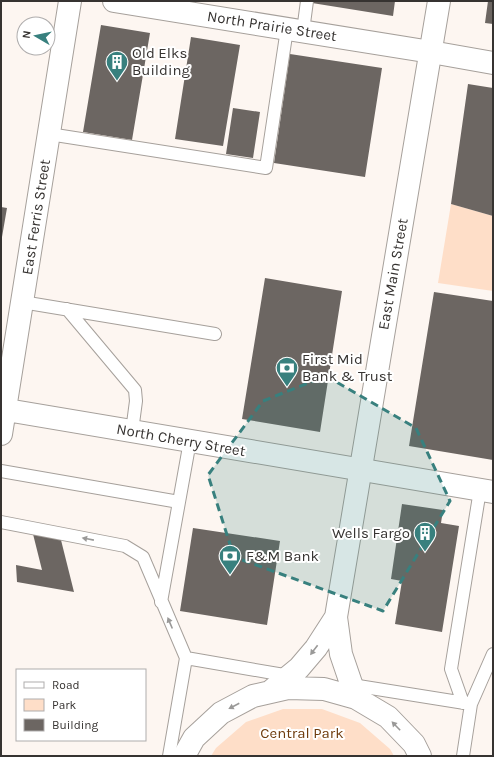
<svg xmlns="http://www.w3.org/2000/svg" width="494" height="757" viewBox="0 0 494 757" font-family="Karla,sans-serif">
  <style>
    .green { fill: #fedec8 }
    .building { fill: #6c6662 }
    .lines { fill: none; stroke-linecap: round; stroke-linejoin: round }
    .lane-casing { stroke: #a6a09b; stroke-width: 14 }
    .street-casing { stroke: #a6a09b; stroke-width: 24 }
    .primary-casing { stroke: #a6a09b; stroke-width: 24 }
    .lane { stroke: #fff; stroke-width: 12 }
    .street { stroke: #fff; stroke-width: 22 }
    .primary { stroke: #fff; stroke-width: 22 }
    .oneway { fill: #9a9998 }
    .marked { fill: #38807e; fill-opacity: 0.2; stroke: #38807e; stroke-width: 3; stroke-dasharray: 8 5; stroke-linejoin: round }
    .labels { text-anchor: middle; dominant-baseline: central; stroke-width: 4; stroke-linejoin: round; paint-order: stroke }
    .street-label { font-size: 15px; fill: #363331; stroke: #fff }
    .poi-label { font-size: 15px; fill: #363331; stroke: #fff; text-anchor: start }
    .park-label { font-size: 15px; fill: #6e3b0c; stroke: #fff }
  </style>
  <rect width="100%" height="100%" fill="#fdf6f1"/>
  <path class="green" d="M451 204 493 216V291L438 283Z
    M283 709H322L360 723 390 749 394 756H211L216 748 246 722Z"/>
  <path class="building" d="M312 1H395L393 16 312 3Z
    M488 1H493V24L485 23Z
    M101 25 150 33 132 140 83 132Z
    M191 37 240 45 223 146 175 139Z
    M290 54 382 68 365 177 274 163Z
    M468 84 493 88V216L451 204Z
    M233 108 260 112 253 158 226 154Z
    M1 207 7 208 2 237H1Z
    M265 278 342 291 320 432 242 419Z
    M434 292 493 301V460L409 446Z
    M402 504 443 510 441 523 459 526 442 632 395 624 402 581 391 579Z
    M193 528 280 541 267 625 180 611Z
    M33 534 61 540 74 592 17 582 16 565 42 570Z"/>
  <g class="lines">
    <g class="lane-casing">
      <path id="lane" d="M303 31 307 1
        M49 134 266 168 287 29
        M22 302 215 334
        M67 309 135 390 136 401 132 431
        M1 471 179 502
        M1 522 125 546 143 557 186 658
        M161 602 190 441
        M352 685 471 704 463 756
        M463 703 451 669 480 490
        M471 704 493 654
        M169 756 186 658 290 676"/>
    </g>
    <g class="street-casing">
      <path id="street" d="M114 1 431 52 493 63
        M1 409 493 492
        M1 434 70 1"/>
    </g>
    <g class="primary-casing">
      <path id="primary" d="M271 691 299 668 316 648 336 617
        M356 698 341 654 336 617 439 1
        M184 756 194 738 221 713 253 696 288 688 324 689 356 698 388 717 414 744 420 756"/>
    </g>
    <use href="#lane" class="lane"/>
    <use href="#street" class="street"/>
    <use href="#primary" class="primary"/>
  </g>
  <defs><path id="oneway-solid" d="M-6-.8H1V-3.2L6.5 0L1 3.2V.8H-6Z"/></defs>
  <g class="oneway">
    <use href="#oneway-solid" transform="translate(88 539) rotate(-169)"/>
    <use href="#oneway-solid" transform="translate(170 623) rotate(-113)"/>
    <use href="#oneway-solid" transform="translate(314 650) rotate(127)"/>
    <use href="#oneway-solid" transform="translate(234 706) rotate(152)"/>
    <use href="#oneway-solid" transform="translate(396 726) rotate(-134)"/>
  </g>
  <path class="marked" d="M326 376 416 428 450 501 383 611 234 557 208 475 263 401Z"/>
  <defs>
    <g id="building-pin" transform="scale(1.15)"><path d="M0 17L-7.5 6A9.5 9.5 0 1 1 7.5 6Z" fill="#38807e" stroke="#fff"/><path d="M-4-6H4V6H1V3H-1V6H-4ZM-2.5-4.3h1.7v1.8h-1.7ZM.8-4.3h1.7v1.8H.8ZM-2.5-1h1.7V.8h-1.7ZM.8-1h1.7V.8H.8Z" fill="#fff"/></g>
    <g id="bank-pin" transform="scale(1.15)"><path d="M0 17L-7.5 6A9.5 9.5 0 1 1 7.5 6Z" fill="#38807e" stroke="#fff"/><path d="M-6-4H6V4H-6ZM0-2.3a2.3 2.3 0 1 0 0 4.6a2.3 2.3 0 1 0 0-4.6Z" fill="#fff"/></g>
  </defs>
  <g fill-rule="evenodd">
    <use href="#building-pin" x="117" y="62"/>
    <use href="#bank-pin" x="287" y="368"/>
    <use href="#building-pin" x="425" y="533"/>
    <use href="#bank-pin" x="230" y="556"/>
  </g>
  <g class="labels">
    <g class="street-label">
      <text transform="translate(272 26) rotate(9)">North Prairie Street</text>
      <text transform="translate(36 217) rotate(-81)">East Ferris Street</text>
      <text transform="translate(393 274) rotate(-80)">East Main Street</text>
      <text transform="translate(181 440) rotate(10)">North Cherry Street</text>
    </g>
    <g class="poi-label">
      <text x="132" y="53">Old Elks<tspan x="132" dy="17">Building</tspan></text>
      <text x="302" y="359">First Mid<tspan x="302" dy="17">Bank &amp; Trust</tspan></text>
      <text x="410" y="533" text-anchor="end">Wells Fargo</text>
      <text x="246" y="556">F&amp;M Bank</text>
    </g>
    <g class="park-label">
      <text x="302" y="733">Central Park</text>
    </g>
  </g>
  <rect width="494" height="757" fill="none" stroke="#363331" stroke-width="4"/>
  <rect x="16" y="669" width="130" height="72" fill="#ffffff" stroke="#afadad"/>
  <rect x="24" y="682" width="20" height="6" fill="#ffffff" stroke="#afadad"/>
  <text x="52" y="689" font-size="12" fill="#363331">Road</text>
  <rect x="24" y="699" width="20" height="12" fill="#fedec8" stroke="#afadad"/>
  <text x="52" y="709" font-size="12" fill="#363331">Park</text>
  <rect x="24" y="719" width="20" height="12" fill="#6c6662" stroke="#afadad"/>
  <text x="52" y="729" font-size="12" fill="#363331">Building</text>
  <g transform="translate(36 36) rotate(279)"><circle r="19" fill="#ffffff" stroke="#afadad"/>
  <path d="M0-3L7 15L0 10L-7 15Z" fill="#38807e"/>
  <text y="-6" font-size="11" font-weight="bold" text-anchor="middle" fill="#363331">N</text>
  </g>
</svg>
